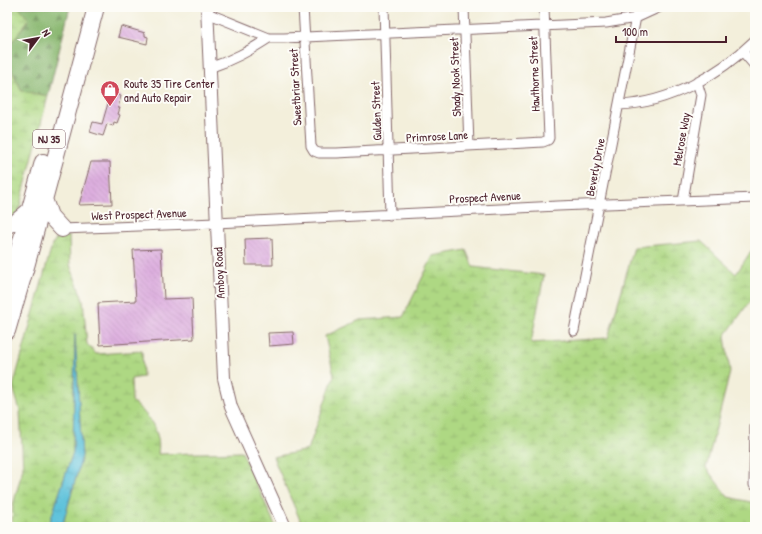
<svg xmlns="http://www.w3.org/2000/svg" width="762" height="534" viewBox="0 0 762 534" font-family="'Patrick Hand',sans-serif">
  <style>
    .forest { fill: url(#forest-firs); stroke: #6a6c4e }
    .wetland { fill: url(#wetland-marsh); stroke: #7c7c57 }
    .water { fill: url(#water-ripples); stroke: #537082 }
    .building { fill: url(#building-back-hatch) }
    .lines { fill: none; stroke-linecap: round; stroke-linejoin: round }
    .street-casing { stroke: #856869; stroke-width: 11 }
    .secondary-casing { stroke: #856869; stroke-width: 14 }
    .highway-casing { stroke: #856869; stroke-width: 18 }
    .street { stroke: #fff; stroke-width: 9 }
    .secondary { stroke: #fff; stroke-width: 12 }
    .highway { stroke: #fff; stroke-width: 16 }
    .labels { text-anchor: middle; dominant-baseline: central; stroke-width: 4; stroke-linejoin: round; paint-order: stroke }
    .shield { fill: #fdfcf7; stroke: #806168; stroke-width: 1 }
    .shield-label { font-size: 11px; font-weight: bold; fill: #4a1f2b }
    .street-label { font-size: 12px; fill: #4a1f2b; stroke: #fdfcf7 }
    .poi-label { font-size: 12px; fill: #4a1f2b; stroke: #fdfcf7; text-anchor: start }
  </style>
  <defs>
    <pattern id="forest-firs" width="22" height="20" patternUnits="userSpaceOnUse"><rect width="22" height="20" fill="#8ab871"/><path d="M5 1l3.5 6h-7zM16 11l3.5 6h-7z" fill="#73955d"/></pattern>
    <pattern id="wetland-marsh" width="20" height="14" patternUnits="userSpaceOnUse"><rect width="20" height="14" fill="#aed883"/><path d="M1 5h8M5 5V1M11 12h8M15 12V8" fill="none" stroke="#97b971"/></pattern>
    <pattern id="water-ripples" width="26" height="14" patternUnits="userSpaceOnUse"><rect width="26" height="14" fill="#5cc1da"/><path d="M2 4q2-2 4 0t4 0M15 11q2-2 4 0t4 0" fill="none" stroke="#52a5bb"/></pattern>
    <pattern id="building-back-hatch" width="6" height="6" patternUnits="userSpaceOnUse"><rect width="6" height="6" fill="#ddafdf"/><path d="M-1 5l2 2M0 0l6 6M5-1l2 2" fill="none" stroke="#bf96c0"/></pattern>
  </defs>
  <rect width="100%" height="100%" fill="#fdfcf7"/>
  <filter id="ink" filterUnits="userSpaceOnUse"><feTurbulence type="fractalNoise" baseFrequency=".025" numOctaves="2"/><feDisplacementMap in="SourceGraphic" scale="8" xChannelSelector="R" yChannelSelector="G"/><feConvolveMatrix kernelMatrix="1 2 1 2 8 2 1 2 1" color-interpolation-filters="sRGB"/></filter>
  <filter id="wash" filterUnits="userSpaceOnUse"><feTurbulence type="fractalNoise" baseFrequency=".012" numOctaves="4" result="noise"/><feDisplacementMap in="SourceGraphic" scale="16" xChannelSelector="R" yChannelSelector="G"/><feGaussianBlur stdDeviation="0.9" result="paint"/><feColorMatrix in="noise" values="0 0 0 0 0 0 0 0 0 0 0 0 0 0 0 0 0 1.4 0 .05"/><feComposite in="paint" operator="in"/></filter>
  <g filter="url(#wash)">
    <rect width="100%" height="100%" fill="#f3efdb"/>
    <path class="forest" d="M18 7H70L48 96 22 92 7 61V49L28 19Z"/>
    <path class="wetland" d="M7 7H18L29 19 7 49Z
      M7 61 22 91 48 96 19 210 15 215 7 218Z
      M69 236 70 265 83 300 87 344 96 354 142 351 143 377 131 379 132 401C148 415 162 431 158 454L242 452 276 527H62L82 456 75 342 73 452 48 527H12L13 505 23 468 20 411 13 387 52 245 56 239Z
      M701 241 736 274 751 251H755V294L725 336 730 372 706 468 728 497 755 503V527H303L273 457 308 450 334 376 325 336 360 320 403 317 433 256 466 250 473 267 544 275 531 343 608 338 634 247Z"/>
    <path class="water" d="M75 334 82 456 62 527H48L73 452Z"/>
    <g id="blocks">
      <path class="building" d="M121 26 145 33V36L148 37 147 44 118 37Z
        M111 93 121 96 118 108H120L118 114 120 115 117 123 114 122 113 126 107 124 103 136 90 132 93 122 102 124Z
        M91 162H110L112 204 79 205Z
        M272 238 273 265H246L245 239Z
        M161 249 164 299 192 298 194 339 100 345 98 303 136 301 133 250Z
        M293 332 294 344 269 346 268 333Z"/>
    </g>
  </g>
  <g filter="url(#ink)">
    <use href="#blocks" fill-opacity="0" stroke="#856869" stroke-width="1"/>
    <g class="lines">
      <g class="street-casing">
        <path id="street" d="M303 7 311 146 314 151 319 153H337L543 142 548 140 549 138 544 7
          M384 7 390 215
          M464 7 469 146
          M207 13 269 38H284L606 23 636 18 660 7
          M743 52 755 66
          M209 68C233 60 249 51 269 38
          M619 105C670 103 719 75 755 40
          M683 201 701 95 697 82
          M62 229 216 223 558 206 755 198
          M574 331 638 7
          M754 485 755 426"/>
      </g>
      <g class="secondary-casing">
        <path id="secondary" d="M207 7 224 378 231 407 285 527"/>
      </g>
      <g class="highway-casing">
        <path id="highway" d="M44 199 50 216 62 229
          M7 225 16 222 30 210
          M7 292 43 162
          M7 331 27 263 96 7"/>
      </g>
      <use href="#street" class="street"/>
      <use href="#secondary" class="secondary"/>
      <use href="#highway" class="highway"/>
    </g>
  </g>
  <defs>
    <g id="shop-pin" transform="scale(1)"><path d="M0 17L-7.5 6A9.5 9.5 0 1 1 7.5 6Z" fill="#d1495b" stroke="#fdfcf7"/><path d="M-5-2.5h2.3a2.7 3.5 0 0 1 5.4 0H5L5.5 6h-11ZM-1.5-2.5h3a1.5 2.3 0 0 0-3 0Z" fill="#fff"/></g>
  </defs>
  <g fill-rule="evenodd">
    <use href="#shop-pin" x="110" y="90"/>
  </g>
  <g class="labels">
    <rect class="shield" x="33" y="130" width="32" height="18" rx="3"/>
    <g class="shield-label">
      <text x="49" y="139">NJ 35</text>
    </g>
    <g class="street-label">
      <text transform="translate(534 74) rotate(-92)">Hawthorne Street</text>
      <text transform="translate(455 77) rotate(-92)">Shady Nook Street</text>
      <text transform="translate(295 87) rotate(-93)">Sweetbriar Street</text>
      <text transform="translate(376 111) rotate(-92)">Gulden Street</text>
      <text transform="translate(437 136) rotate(-3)">Primrose Lane</text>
      <text transform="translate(681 139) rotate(-80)">Melrose Way</text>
      <text transform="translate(595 167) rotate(-79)">Beverly Drive</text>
      <text transform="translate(485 197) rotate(-3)">Prospect Avenue</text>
      <text transform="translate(139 214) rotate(-2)">West Prospect Avenue</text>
      <text transform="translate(219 273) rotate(-93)">Amboy Road</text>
    </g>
    <g class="poi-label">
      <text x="124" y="83">Route 35 Tire Center<tspan x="124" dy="14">and Auto Repair</tspan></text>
    </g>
  </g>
  <rect width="762" height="534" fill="none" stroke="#fdfcf7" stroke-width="24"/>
  <g transform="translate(38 38) rotate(58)" stroke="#fdfcf7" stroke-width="3" paint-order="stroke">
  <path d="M0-3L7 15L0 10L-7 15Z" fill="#4a1f2b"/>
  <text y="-6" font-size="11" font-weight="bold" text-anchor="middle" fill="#4a1f2b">N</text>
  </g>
  <path d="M616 36v6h110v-6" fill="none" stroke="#4a1f2b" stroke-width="2"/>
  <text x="622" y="36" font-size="12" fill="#4a1f2b" stroke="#fdfcf7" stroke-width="3" paint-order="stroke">100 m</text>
</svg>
